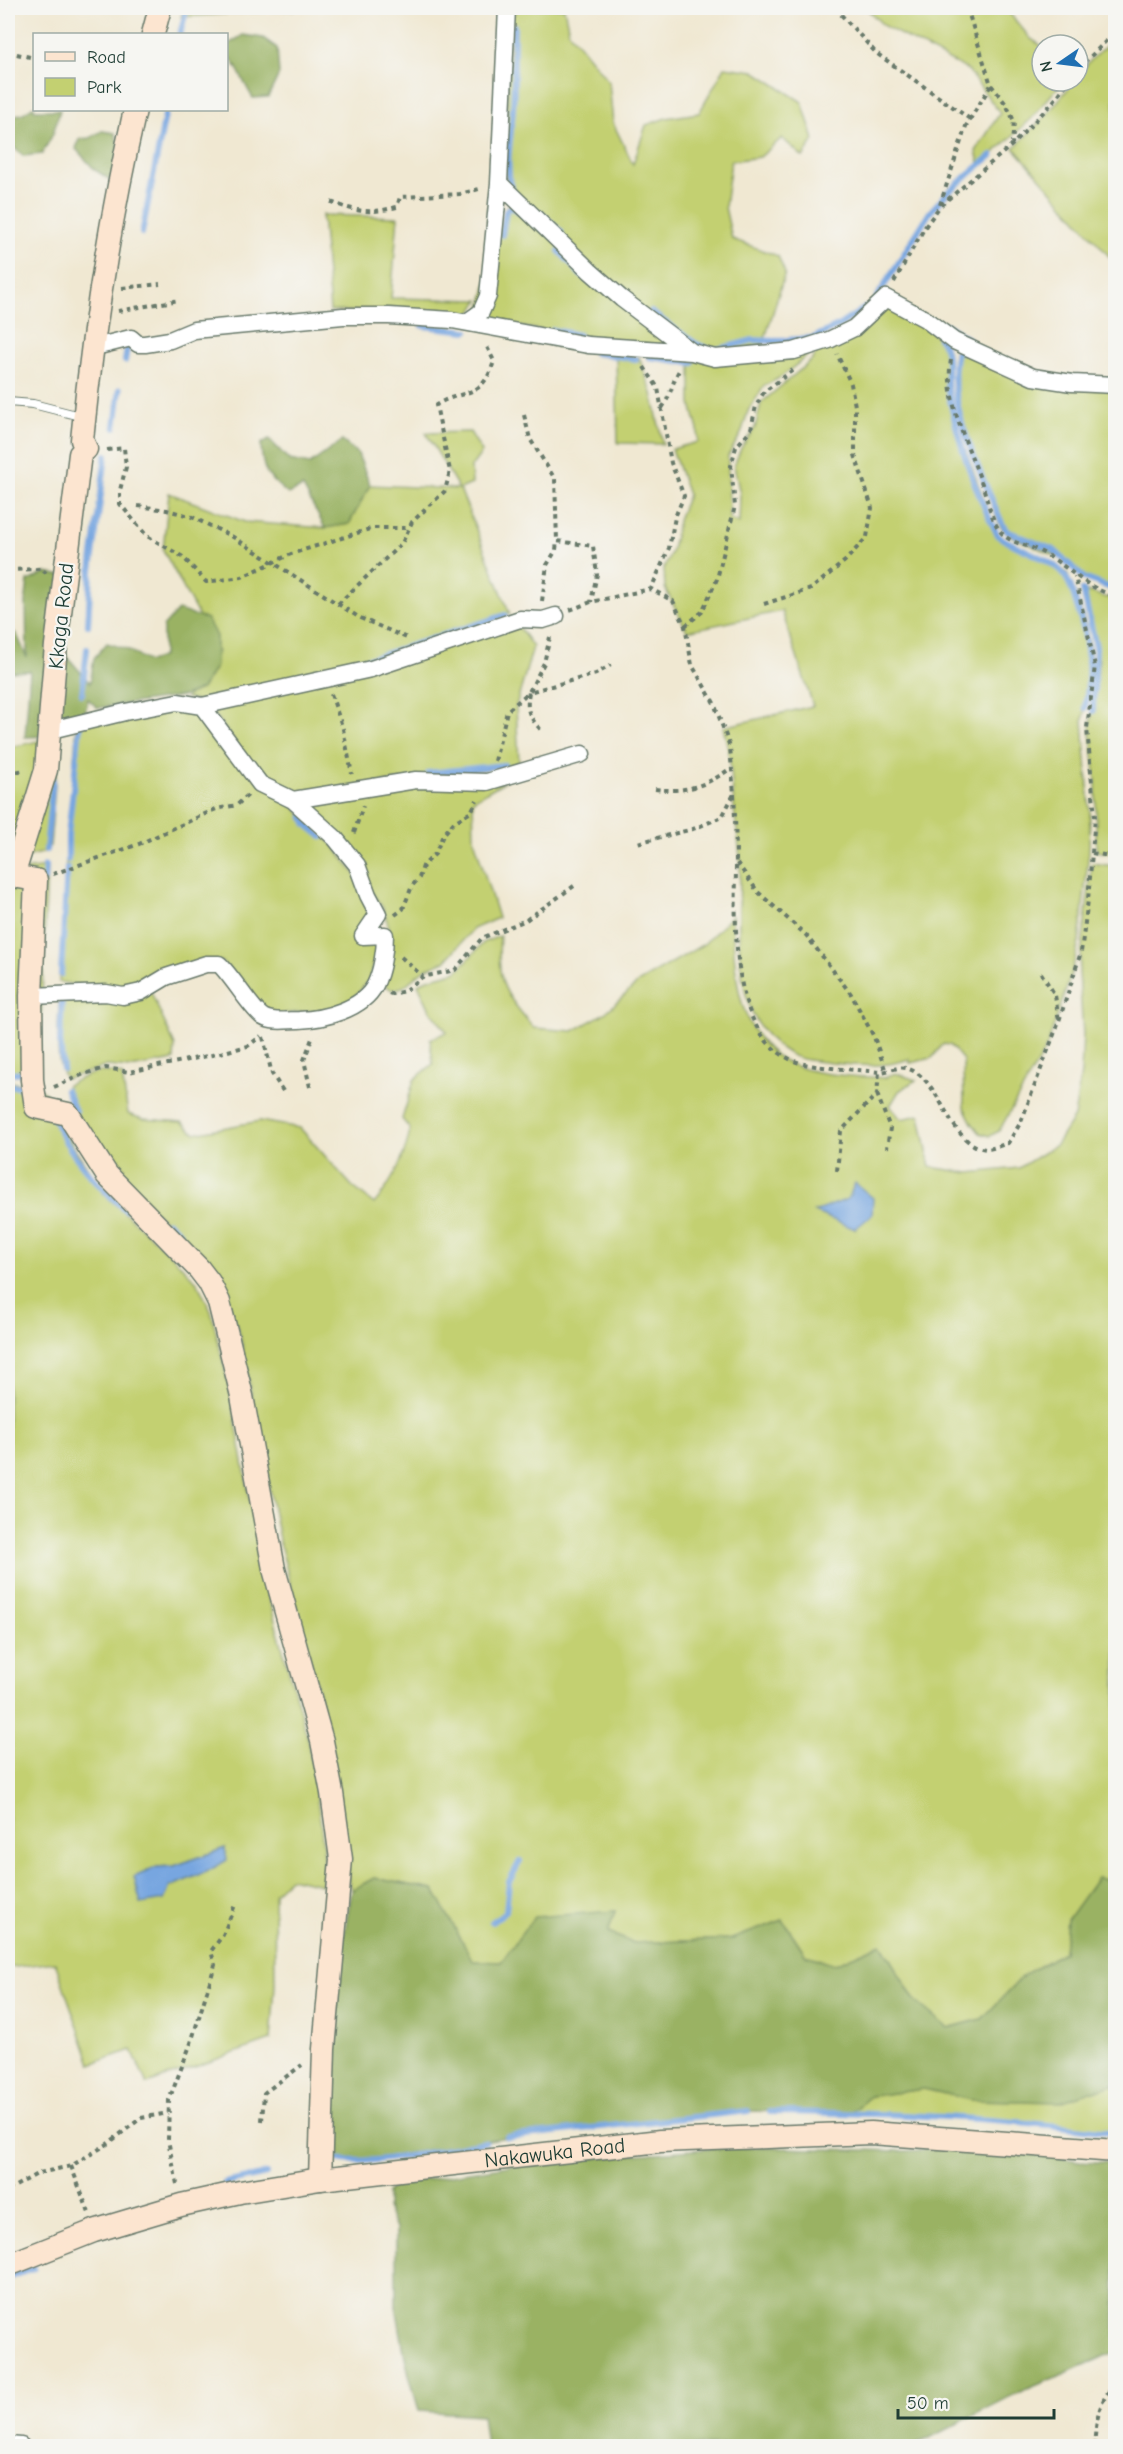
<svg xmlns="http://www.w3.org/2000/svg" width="1123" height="2454" viewBox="0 0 1123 2454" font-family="'Comic Neue',sans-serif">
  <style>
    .green { fill: #c3d071; stroke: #718652; stroke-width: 1.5; fill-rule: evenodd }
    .forest { fill: #9ab263; stroke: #5c784c; stroke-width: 1.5 }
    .water { fill: #77a6e0; stroke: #4b728a; stroke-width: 1.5 }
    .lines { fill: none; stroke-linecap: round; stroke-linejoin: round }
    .stream { stroke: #77a6e0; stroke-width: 6 }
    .lane-casing { stroke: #68796b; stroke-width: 10 }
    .street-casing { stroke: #68796b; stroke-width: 19 }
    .secondary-casing { stroke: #68796b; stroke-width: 25 }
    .path { stroke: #68796b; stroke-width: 4; stroke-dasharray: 4.5 4.5; stroke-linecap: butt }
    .lane { stroke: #fff; stroke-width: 8 }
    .street { stroke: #fff; stroke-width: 16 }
    .secondary { stroke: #fce5d0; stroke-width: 22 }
    .labels { text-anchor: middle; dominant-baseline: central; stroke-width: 4.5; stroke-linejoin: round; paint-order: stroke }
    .street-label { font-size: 21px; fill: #1f3d34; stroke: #f6f6f2 }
  </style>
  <rect width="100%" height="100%" fill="#f6f6f2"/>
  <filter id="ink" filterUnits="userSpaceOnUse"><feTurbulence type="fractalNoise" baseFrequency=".0167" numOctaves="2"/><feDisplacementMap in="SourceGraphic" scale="12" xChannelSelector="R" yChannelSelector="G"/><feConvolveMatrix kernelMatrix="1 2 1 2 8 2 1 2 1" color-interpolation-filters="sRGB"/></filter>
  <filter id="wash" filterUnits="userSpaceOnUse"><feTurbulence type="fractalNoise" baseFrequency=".008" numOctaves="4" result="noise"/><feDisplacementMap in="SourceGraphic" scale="24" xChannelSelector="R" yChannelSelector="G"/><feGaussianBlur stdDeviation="1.35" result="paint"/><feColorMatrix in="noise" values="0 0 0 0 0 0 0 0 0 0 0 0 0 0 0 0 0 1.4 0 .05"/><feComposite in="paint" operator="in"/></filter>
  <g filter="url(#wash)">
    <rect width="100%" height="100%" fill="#f0e8d2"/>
    <path class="green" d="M184 8H316L181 17Z
      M511 8H564L569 32 609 82 613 123 633 164 646 125 666 118 699 113 725 67 754 71 802 102 814 140 803 157 782 138 760 157 731 161 725 207 732 239 778 256 785 273 763 345 729 351 699 349 625 297 509 189 504 171Z
      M866 8H1005L1031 39 1042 46V81H1063L1031 119 980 166 976 151 1000 113 968 70 884 26Z
      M1115 38V263L1014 148 1049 112 1074 81H1078C1080 65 1104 49 1115 38Z
      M507 206H514L684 348 636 345 478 320 504 211Z
      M322 215 398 217 391 298 479 300 471 314 330 311Z
      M891 307C912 315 934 331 948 349L946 378 960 435 996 532 1012 544 1055 564 1067 573 1083 617 1089 644 1092 671 1083 721 1090 812 1089 851 1079 942 1071 975 1047 1046 999 1131 990 1136 980 1133 972 1123 964 1107 963 1060 950 1045 943 1044 932 1058 910 1063 909 1059C882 1068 860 1066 832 1063 818 1061 800 1061 788 1053 725 1016 741 923 740 863 740 847 737 832 735 817 732 786 731 756 723 727L813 706 782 611 687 631 665 588 664 568 672 550 679 517 688 495 672 449 698 442V430L691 404V360L730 362 808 351 806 357 781 377 764 386 748 411 741 434 728 456 729 519 739 523 740 494 734 466 741 448 755 428 761 403 813 359 817 350 885 308Z
      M955 350 1115 390V592L1088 581 1058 557 1013 537 1005 532 1000 526C982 478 943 400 955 350Z
      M616 353 639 357 652 393 663 444 618 443Z
      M470 432 482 452 471 467 472 484 460 489 510 614 373 660 197 701 186 698 218 652 163 550 169 493 245 522 325 528 349 524 370 485 459 489 426 433Z
      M1083 590 1115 600V854L1096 851V781L1090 729 1099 661Z
      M518 626 533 647 516 706 519 762 499 768 290 794 263 780 213 713 215 708Z
      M179 707 197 713 334 846 355 874 379 944 369 980 352 1000 334 1009 270 1015 221 961 127 992 59 982 67 846 77 723Z
      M59 736 50 846 42 853 8 861V748Z
      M475 782H504L473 800 474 839 498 918 473 929 445 961 425 969 403 987 392 990 385 985 381 977 390 931 383 908 309 804 382 792Z
      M1092 863 1115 866 1116 1882 1097 1878 1067 1920 1064 1952 1025 1974 982 2019 947 2028 915 2001 881 1944 835 1964 806 1955 783 1920 732 1939 634 1943 608 1933 615 1911 501 1962 472 1961 434 1890 374 1878 352 1890 348 1877 328 1729 279 1540 240 1334 220 1284 198 1251 145 1203 82 1130 64 1090 67 1085C88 1075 99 1067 122 1075L128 1114 143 1119 182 1122 195 1133 260 1121 300 1128 352 1186 374 1204C392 1183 406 1156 410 1129L402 1119 414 1080 433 1064 430 1039 447 1032 430 1010 418 984 425 980 457 971 484 942 500 936C496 984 504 992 534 1028L573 1031 605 1013 639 982 704 944 732 916C735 969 734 1040 793 1065 820 1076 855 1076 884 1078L895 1073 916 1080 899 1091 890 1106 901 1119 920 1115 930 1167 969 1173 1019 1168 1056 1145 1074 1117 1081 1073 1083 1034 1079 972ZM848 1199 855 1229 816 1212Z
      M47 867 41 1024 31 1074 8 1075V872Z
      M150 990 175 1046 174 1060 130 1068 107 1066 66 1079C53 1064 59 1013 60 993Z
      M8 1082 35 1085 48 1096 74 1147 104 1194 173 1257 197 1282 211 1311 232 1400 265 1585 307 1736 321 1825 324 1857 322 1885 290 1878 274 1893 275 1985 271 2040 147 2084 132 2050 91 2064 55 1962 8 1968ZM225 1848 210 1870 170 1887 157 1867 174 1866Z
      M1115 2084V2133L1055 2125 851 2113 870 2096 924 2089 972 2100 1093 2090Z"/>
    <path class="forest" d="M243 35 263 38 277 48 279 74 268 97 253 98C243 83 239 67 227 54V45Z
      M34 106V110H60L53 134 42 154 23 156 8 142V116L22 114Z
      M102 131 115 133 120 149 117 172 109 179 95 170 76 149 79 139 90 138Z
      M269 439 289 460 310 464 342 441 358 454 370 485 349 524 325 528 303 487 288 494C266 476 262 472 261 444Z
      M45 573 63 576 65 654 90 683 94 658 107 643 127 649 149 662 163 656V627L178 610 207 619 216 636V666L202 689 184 696 98 708 88 699 84 718 50 736 25 737 30 671 8 672V627L17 635 27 658 26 597 28 581Z
      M374 1878 434 1890 473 1961 501 1962 534 1917 615 1911 608 1933 634 1943 732 1939 783 1920 806 1955 835 1964 881 1944 915 2001 948 2028 982 2019 1025 1974 1064 1952 1067 1920 1097 1878 1115 1882V2084L1060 2102 972 2100 924 2089 870 2096 851 2113 748 2111 507 2137 381 2158 345 2162 334 2158 331 2138 338 1970 352 1890Z
      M730 2147 904 2151 984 2147 1080 2161 1115 2163V2352L1009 2397 914 2446H486L482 2415 419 2411 406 2363 396 2306V2229L387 2208V2192L396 2184 519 2164Z"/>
    <path class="water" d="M855 1183 873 1198 872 1215 855 1229 814 1212 848 1199Z
      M225 1848 227 1860 210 1870 170 1887 164 1900 141 1904 134 1877 157 1867 174 1866Z"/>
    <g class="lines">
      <path class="stream" d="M180 34 187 8
        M511 189C505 162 511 137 513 110 515 83 513 54 514 26
        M540 213 561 232
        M142 233 166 110
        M502 235 506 211 509 208H514L520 212
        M559 251 581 275 593 283
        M877 297 930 212 948 192 992 155
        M651 312 695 343 712 351 753 340 774 341 813 338 838 326 865 308
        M946 325 967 339
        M423 326 467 331
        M553 330 579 335
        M939 338C953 353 944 373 948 391 958 441 975 491 998 536 1016 548 1039 554 1056 567 1068 576 1072 589 1076 603 1088 639 1092 671 1085 708
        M964 350 957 351C944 404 982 474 1002 523L1007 531 1054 550 1084 578 1116 590
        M595 353 636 359
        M649 357 693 363
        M125 361 128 343
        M115 427 120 389
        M78 565 83 521
        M1083 590 1096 647 1093 711
        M88 625 91 571 106 455
        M347 666 505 615
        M82 694 87 649
        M428 773 504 765
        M303 816 307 825 322 837
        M46 850 53 780
        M68 860V835L80 726
        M44 880 45 866
        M61 974 67 868
        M62 997 60 1043 63 1069
        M8 1073 28 1072
        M8 1086 28 1087
        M66 1090 75 1111
        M53 1117C69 1155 95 1183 125 1210
        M168 1222 180 1233
        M492 1922 506 1911 509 1882 520 1861
        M770 2112C886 2113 1001 2117 1116 2133
        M507 2137 748 2111
        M334 2158C365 2168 450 2148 485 2142
        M225 2183 266 2174
        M8 2278 34 2268"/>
    </g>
  </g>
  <g filter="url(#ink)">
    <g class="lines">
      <g class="lane-casing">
        <path id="lane" d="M8 402 33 404 84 417"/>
      </g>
      <g class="street-casing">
        <path id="street" d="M499 183 590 271 622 299 692 352
          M467 322 481 312 488 296 499 183 507 8
          M91 348 131 338 138 344H145L170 340 194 330 343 316H389L452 320 588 345 692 352 715 358 794 351 829 340 854 328 886 298 925 319 954 341 1033 377 1072 383 1116 385
          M51 730 125 712 177 702 202 706 371 669 520 619 543 620 556 616
          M293 800 416 780 487 782 582 754
          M31 996 106 993 123 996 141 992 166 977 206 964H219C233 977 251 1009 263 1017 273 1023 288 1020 299 1020 324 1019 363 1009 375 985 382 971 385 950 385 935L363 936 378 914 368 895 357 865 335 838 293 800 260 784 202 706
          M8 2445 21 2446"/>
      </g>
      <g class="secondary-casing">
        <g id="secondary">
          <path d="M153 34 160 8"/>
          <path d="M135 110C110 219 93 328 82 440L86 449 80 454 56 645 46 770 13 876 36 880 31 996 32 1080 36 1107 68 1114 107 1175 199 1269 209 1282 219 1302 242 1396 274 1569 322 1741 332 1793 341 1859 324 2049 320 2179"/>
          <path id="s1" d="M8 2265 94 2231 181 2205 240 2192 320 2179 660 2141 871 2133 1116 2151"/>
        </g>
      </g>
      <path class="path" d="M835 8 876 53 970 119
        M967 8 991 85 1006 104 1014 121 1012 144
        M8 52 34 58
        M1078 69 1116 31
        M331 202C357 212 369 214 397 207L400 197 460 194 483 188
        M940 205 966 126 991 85
        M894 282 925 227 940 206 1012 145 1053 102 1069 81
        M122 288 160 284
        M118 311 179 300
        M951 360C944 400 969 447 982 484 987 498 991 519 1000 531 1010 544 1023 543 1037 550 1067 563 1081 587 1116 596
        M644 367 658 388 671 463 684 496 675 517 669 548 651 589
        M662 408C672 394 672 381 680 369
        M524 415 530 439 555 479 557 541 593 546 597 574 591 602
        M107 450 124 448 126 467 120 490V504L147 536 183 557 206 582 242 577 291 554 373 528H409
        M138 506 167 510 190 516 233 537 360 618 407 638
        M8 570 41 569 46 573
        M542 601 547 565 556 550 557 541
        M338 604 402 543 412 522 445 491 450 471 436 405C463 388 482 401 494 361L486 345
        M764 604 811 589 845 561 867 537 872 508 855 455V406L851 384 837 354
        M570 610 591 602 651 589 673 601 685 626 692 665 714 703 730 747 734 794 722 817 693 829 637 843
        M685 626 702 612 717 579 735 506 731 466 736 447 751 429 756 406 764 392 793 370
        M550 637 544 663 529 692 596 674 611 665
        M331 694 343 729 352 774
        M495 761 507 711 529 692C526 711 528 715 541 730
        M8 773 25 770
        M655 789C686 793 706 786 731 768
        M734 794C735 817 736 840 736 862 736 921 727 1034 794 1061 815 1069 856 1069 879 1072 889 1072 896 1066 906 1068 942 1077 948 1145 986 1149 993 1149 1001 1145 1008 1143L1021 1122 1059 1021 1081 952 1088 900 1095 817 1087 728 1095 666 1075 576
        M354 833 363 806
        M1092 853 1116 857
        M737 863 758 892 806 935 851 994 874 1037 886 1072
        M53 874 139 844 216 809 237 805 248 795
        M395 915 403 909 412 886 419 878 423 866 435 854 443 835 454 822 471 812 477 800
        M401 957 422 976
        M1041 973 1055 995 1059 1021
        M389 993 392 994 405 991 422 977 455 970 482 938 526 920 574 886
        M263 1037 272 1074 283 1091
        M54 1087 84 1074 106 1068 129 1072 212 1055 248 1046 261 1036
        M310 1087 304 1060 313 1036
        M877 1094 890 1128 887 1148
        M837 1171 841 1131 877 1094 879 1072
        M262 2121 264 2093 302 2065
        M71 2166 89 2213
        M177 2184 168 2140 169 2100 191 2043 215 1965 211 1951 223 1935 235 1905
        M8 2190 39 2173 71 2166 106 2145 141 2118 168 2113
        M1094 2446C1096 2424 1098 2399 1116 2384"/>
      <use href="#lane" class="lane"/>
      <use href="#street" class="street"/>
      <use href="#secondary" class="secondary"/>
    </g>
  </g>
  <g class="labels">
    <g class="street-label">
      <text transform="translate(61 616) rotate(-84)">Kkaga Road</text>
      <text stroke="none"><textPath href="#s1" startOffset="561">Nakawuka Road</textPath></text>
    </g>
  </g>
  <rect width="1123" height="2454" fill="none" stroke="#f6f6f2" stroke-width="30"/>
  <rect x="33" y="33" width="195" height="78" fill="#f6f6f2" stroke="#a0aca6" stroke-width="1.5"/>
  <rect x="45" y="52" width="30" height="9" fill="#fce5d0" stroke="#a0aca6" stroke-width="1.5"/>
  <text x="87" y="63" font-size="18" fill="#1f3d34">Road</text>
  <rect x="45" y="78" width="30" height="18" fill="#c3d071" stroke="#a0aca6" stroke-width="1.5"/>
  <text x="87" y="93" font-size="18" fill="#1f3d34">Park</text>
  <g transform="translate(1060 63) rotate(256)"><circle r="28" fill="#f6f6f2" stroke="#a0aca6" stroke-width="1.5"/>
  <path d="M0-4.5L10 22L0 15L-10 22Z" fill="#1f6fb2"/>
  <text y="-9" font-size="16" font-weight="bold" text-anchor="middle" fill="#1f3d34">N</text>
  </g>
  <path d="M898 2409v9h156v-9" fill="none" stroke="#1f3d34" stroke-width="3"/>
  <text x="907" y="2409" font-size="18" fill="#1f3d34" stroke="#f6f6f2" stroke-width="4.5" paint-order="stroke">50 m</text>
</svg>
